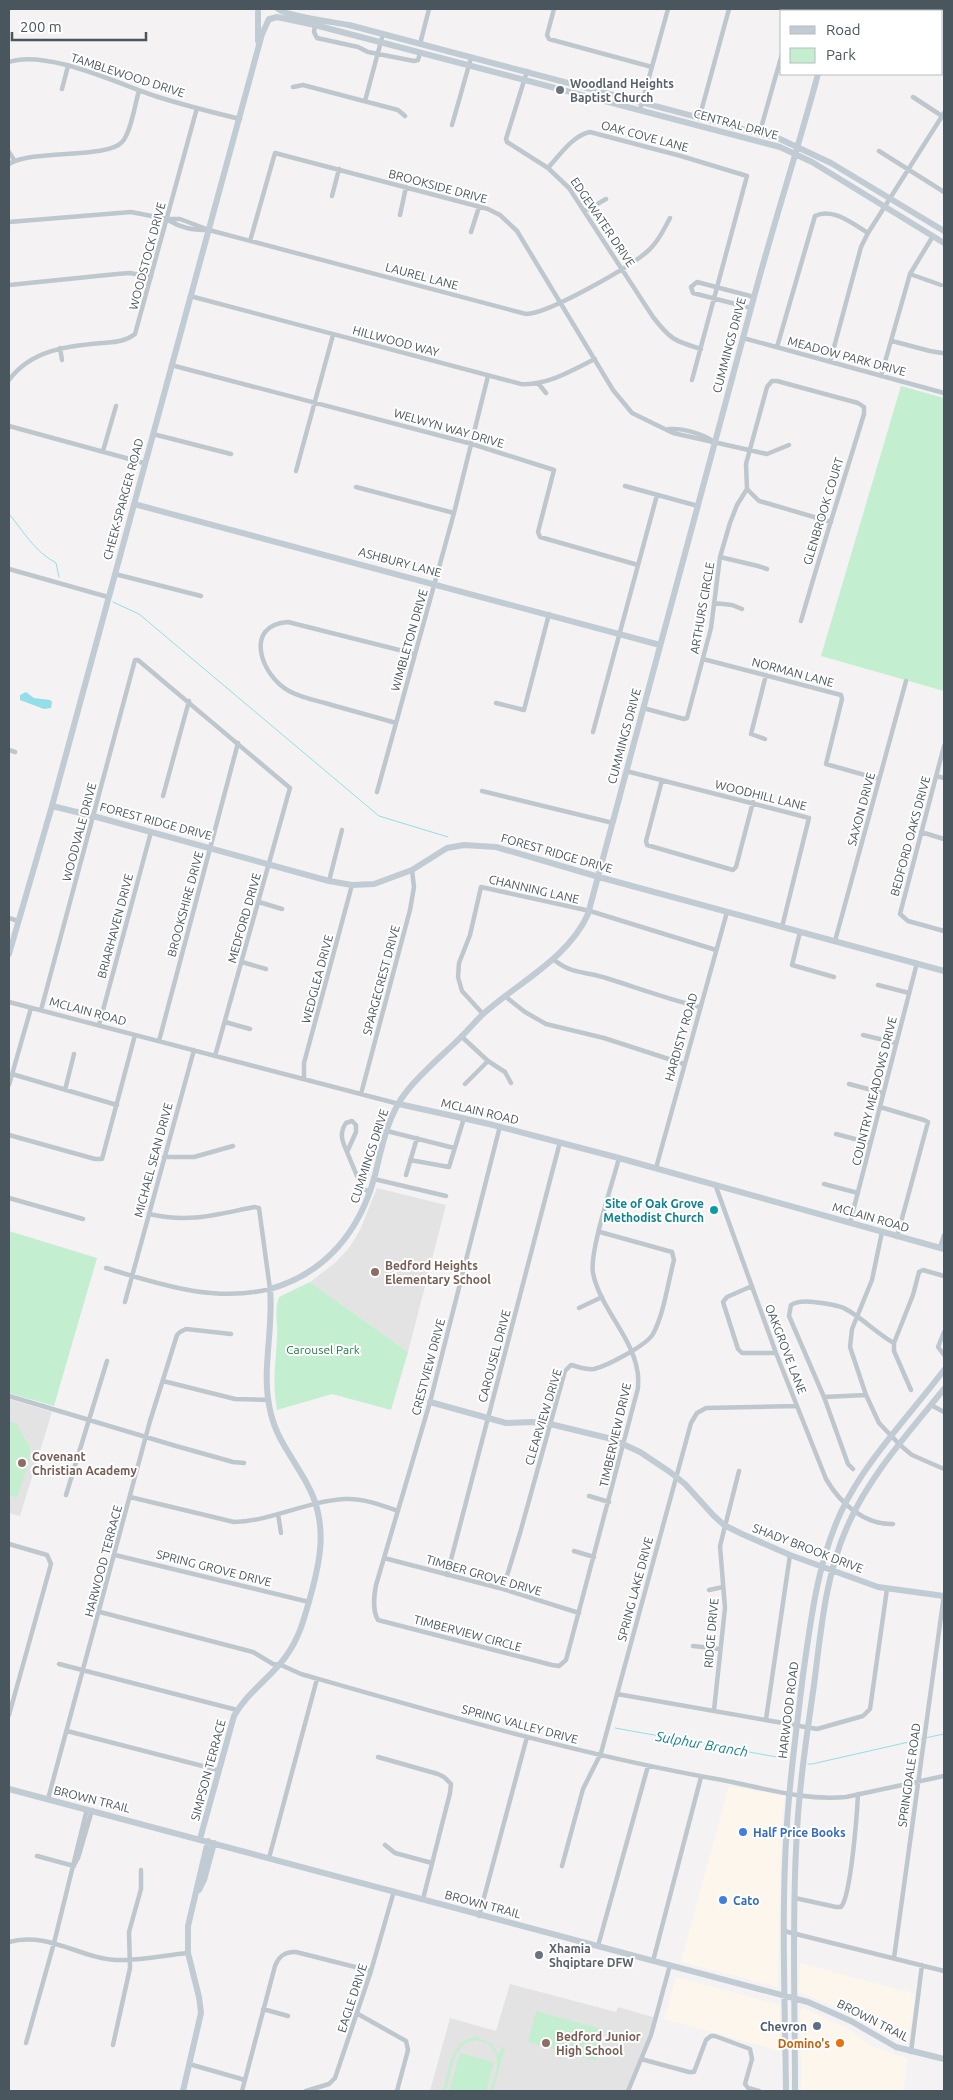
<svg xmlns="http://www.w3.org/2000/svg" width="953" height="2100" viewBox="0 0 953 2100" font-family="Ubuntu,sans-serif">
  <style>
    .commercial { fill: #fcf6ed }
    .education { fill: #e4e3e3 }
    .green { fill: #c4eed0 }
    .water { fill: #93dee8 }
    .lines { fill: none; stroke-linecap: round; stroke-linejoin: round }
    .stream { stroke: #93dee8; stroke-width: 1 }
    .street { stroke: #bec7cd; stroke-width: 4.5 }
    .secondary { stroke: #c1cbd4; stroke-width: 6 }
    .worship-dot { fill: #6b7280; stroke: #fff; stroke-width: 2 }
    .culture-dot { fill: #0f9aa8; stroke: #fff; stroke-width: 2 }
    .education-dot { fill: #8d6e63; stroke: #fff; stroke-width: 2 }
    .shop-dot { fill: #3f7fe0; stroke: #fff; stroke-width: 2 }
    .service-dot { fill: #5c6f8a; stroke: #fff; stroke-width: 2 }
    .food-dot { fill: #e8710a; stroke: #fff; stroke-width: 2 }
    .labels { text-anchor: middle; dominant-baseline: central; stroke-width: 4; stroke-linejoin: round; paint-order: stroke }
    .street-label { font-size: 12px; fill: #4a565e; stroke: #fff }
    .worship-label { font-size: 12px; font-weight: bold; fill: #5b616d; stroke: #fff; text-anchor: start }
    .culture-label { font-size: 12px; font-weight: bold; fill: #0d838f; stroke: #fff; text-anchor: end }
    .education-label { font-size: 12px; font-weight: bold; fill: #785e54; stroke: #fff; text-anchor: start }
    .park-label { font-size: 12px; fill: #1d7d45; stroke: #fff }
    .shop-label { font-size: 12px; font-weight: bold; fill: #366cbe; stroke: #fff; text-anchor: start }
    .service-label { font-size: 12px; font-weight: bold; fill: #4e5e75; stroke: #fff; text-anchor: end }
    .food-label { font-size: 12px; font-weight: bold; fill: #c56008; stroke: #fff; text-anchor: end }
    .water-label { font-size: 14px; font-style: italic; fill: #148090; stroke: #fff }
  </style>
  <rect width="100%" height="100%" fill="#f4f2f2"/>
  <path class="commercial" d="M729 1786 785 1796 781 1828 778 1987 681 1962Z
    M800 1963 916 1994 908 2041 878 2031 854 2015 799 1992Z
    M676 1977 780 2005V2051L664 2019Z
    M804 2008 847 2028 872 2046 908 2059 903 2091H801L800 2011Z"/>
  <path class="education" d="M377 1188 446 1205 408 1352 310 1282 335 1263 349 1248 360 1230Z
    M9 1399 52 1412 20 1516 9 1513Z
    M510 1984 616 2012 618 2007 656 2018 628 2091H430L450 2018 496 2031Z"/>
  <path class="green" d="M901 386 944 398V691L821 656Z
    M9 1231 97 1258 54 1406 9 1393Z
    M310 1282 408 1352 391 1410 332 1394 277 1410C272 1383 276 1363 277 1336 278 1323 274 1310 279 1297Z
    M9 1421 17 1424 30 1448 29 1461 17 1498 9 1495Z
    M536 2011 605 2030 596 2061 528 2042Z
    M476 2037 491 2043 499 2055 502 2047 505 2048 493 2091H490C492 2082 498 2071 497 2061 497 2043 473 2033 461 2047 452 2057 450 2078 446 2091H443C449 2071 450 2040 476 2037Z
    M460 2053 494 2062 486 2091H449Z"/>
  <path class="water" d="M26 692 34 698 50 700 52 702 51 708 44 709 20 700V695Z"/>
  <g class="lines">
    <path class="stream" d="M9 514C25 533 33 550 56 563L59 577
      M113 602 139 614 379 816 448 837
      M615 1728 788 1759
      M925 1738 944 1734
      M808 1764H812L922 1739"/>
    <path class="street" d="M554 9 547 35 549 39 652 67
      M794 11V9
      M315 25 314 32 317 38 358 47 368 52 414 61 418 60 420 53
      M420 44 429 9
      M9 62C46 49 119 84 155 96 183 105 211 112 240 119
      M527 71 506 139 507 142 548 168 569 188 653 317C670 339 674 341 701 349
      M293 87 303 85 398 110 405 116
      M62 89 68 66
      M913 97 942 116
      M365 101 383 34
      M640 110 668 9
      M699 119 729 9
      M452 125 471 58
      M759 135 782 54
      M879 151 944 192
      M9 152 14 160
      M9 164C33 149 107 159 122 142 131 133 135 103 139 91
      M548 168C560 155 572 136 590 132L681 156 747 176 692 380
      M332 196 339 169
      M585 211 606 199
      M400 215 406 187
      M168 220C181 228 192 230 208 230
      M9 222 131 212 167 219H180L209 230 526 314C548 314 632 266 649 250 659 241 664 229 670 218
      M471 232 479 207
      M250 241 275 153 488 209 500 215 517 231 613 390 632 413 673 433 767 454 789 445
      M910 274 941 285
      M9 285 117 274 130 273 151 277
      M190 296 521 384C547 386 572 370 595 359
      M751 308 693 293 691 287 697 282 754 297
      M743 338 944 393
      M892 341 930 351 942 353
      M777 347 815 216C833 207 853 224 868 233
      M60 348 62 360
      M830 362 861 247 868 233 944 113
      M171 365 472 444 554 470 538 532 540 537 638 565
      M881 376 910 274 933 236
      M9 380C31 350 67 346 102 343 113 342 125 342 135 334L197 108
      M538 383 546 393
      M9 426 144 463
      M669 429C682 428 704 434 714 442
      M153 434 231 454
      M103 451 116 406
      M296 471 333 335
      M625 486 698 506
      M356 487 454 513
      M720 557 758 566 767 569
      M9 569 108 597
      M115 574 201 596
      M714 603 732 605 742 609
      M801 621C821 551 843 483 864 414V407L858 403 777 381H772L767 387 746 464 747 489 759 501 763 502 831 522
      M703 659 841 695 842 699 826 764 879 779
      M496 703 524 710 549 614
      M643 708 684 719 687 718 711 628 720 557 730 523 737 505 747 489
      M396 723C372 716 349 710 325 703 313 700 300 697 289 691 261 676 243 625 288 622L415 654
      M593 732 657 495
      M765 739 751 734 766 675
      M944 746 900 914 908 921 944 931
      M9 750 15 752
      M626 771 809 818 782 927
      M936 776 944 778
      M662 780 646 841 647 845 733 870 736 867 753 802
      M482 791 613 823
      M377 792 454 513 488 376
      M163 796 189 701
      M921 832 944 839
      M329 881 342 830
      M259 902 282 909
      M9 918 18 921
      M800 932 792 965 834 977
      M835 941 906 681
      M553 959C572 975 585 971 606 978 638 988 668 999 700 1007
      M242 962 266 969
      M878 985 909 993
      M506 997 525 1012 546 1024 604 1038 684 1064
      M9 1002 399 1104
      M41 1010 135 660H138L290 788 215 1056
      M483 1014 462 991 458 977 459 963 470 935 481 887 590 911 716 950
      M225 1022 250 1029
      M99 1025 151 832
      M863 1035 896 1043
      M461 1036 488 1061 505 1072 511 1083
      M159 1041 238 743
      M12 1074 117 1105
      M304 1079V1063L352 885
      M465 1084 488 1061
      M849 1084 883 1093
      M9 1085 31 1008
      M65 1090 74 1054
      M361 1094 410 910 414 887 412 870
      M880 1107 924 1120 928 1122 897 1237
      M500 1126 430 1402 376 1585C374 1596 372 1610 378 1620L552 1665 559 1666 566 1660 638 1388C638 1382 639 1376 637 1369 631 1335 600 1308 593 1273 589 1252 613 1182 619 1158
      M387 1131 454 1148
      M836 1134 870 1143
      M9 1135 95 1159H102L135 1035
      M347 1152C342 1141 339 1133 346 1123L352 1121 356 1125V1132L347 1152 362 1188 370 1192
      M164 1157H194L233 1146
      M410 1160 449 1167 464 1118
      M656 1168 727 912
      M406 1175 417 1138
      M374 1179 446 1196
      M715 1184 776 1353 826 1479C840 1503 864 1525 893 1524
      M824 1184 858 1193
      M9 1198 83 1219
      M850 1223 917 963
      M882 1232 872 1280 852 1329 850 1347 866 1395 879 1423 900 1445 912 1455 944 1469
      M940 1248 944 1235
      M106 1268C159 1284 214 1303 270 1289L259 1208 254 1207C214 1215 190 1223 149 1214
      M752 1286 727 1297 723 1302 738 1349 742 1353H776
      M125 1302 194 1050
      M579 1308 602 1297
      M944 1332 938 1347 944 1355
      M894 1343 913 1295 919 1272 923 1270 944 1276
      M163 1381 235 1399 269 1400
      M9 1396 176 1446 233 1462 244 1463
      M824 1397 866 1395
      M931 1405 944 1412
      M853 1469 848 1464 824 1397 789 1316 791 1305C797 1301 806 1301 814 1302 823 1303 833 1304 841 1307 856 1312 877 1334 894 1343V1351L911 1390
      M66 1495 107 1361
      M589 1496 609 1502
      M130 1497 234 1522C272 1521 307 1501 345 1499 363 1498 381 1505 398 1511
      M278 1514 281 1533
      M9 1544 47 1555 51 1564 9 1715
      M574 1551 594 1557
      M115 1555 309 1602
      M384 1558 503 1589 579 1613
      M447 1575 560 1142
      M503 1589 520 1533 565 1371 571 1365C579 1367 586 1370 594 1369 607 1366 647 1345 653 1334 664 1314 668 1282 674 1260L672 1252 600 1232
      M709 1590 723 1587
      M100 1612 253 1652 273 1664 281 1665 301 1674C440 1714 580 1755 722 1780 763 1788 805 1801 846 1797L944 1776
      M693 1646 720 1649
      M59 1664 237 1710
      M617 1694 817 1729 863 1716 870 1709 887 1589
      M714 1710 725 1608 720 1546 739 1471
      M766 1719 790 1555
      M67 1731 218 1770
      M378 1757 438 1774 444 1777 451 1784 450 1793 423 1899
      M48 1799 150 1421 177 1335 180 1332 186 1329 231 1334
      M385 1845 395 1853 432 1863
      M37 1856 74 1866
      M269 1858 317 1679
      M74 1865 78 1858 92 1810
      M562 1866 583 1789 601 1753 691 1423 697 1413 706 1408 797 1406
      M795 1898 836 1907H841C851 1896 857 1814 858 1794
      M479 1916 527 1737
      M784 1931 944 1971
      M9 1942C48 1931 81 1959 118 1960 140 1961 166 1955 188 1953
      M598 1946 648 1766
      M894 1958 944 1595
      M653 1961 701 1777
      M263 2009 288 2016
      M358 2014 406 2041 408 2050 397 2091
      M26 2043 54 1943 87 1809
      M113 2045 130 1968 129 1932 141 1889V1870
      M911 2052 922 1965
      M641 2059 689 2072H694L706 2040 711 2036H715L750 2049 752 2059 745 2084 748 2088 759 2091
      M189 2064 245 2080
      M242 2091 275 1966C279 1956 285 1951 296 1952L371 1971
      M306 2091 329 2084 335 2078 371 1971 394 1891
      M628 2091 651 2035 670 1965"/>
    <path class="secondary" d="M278 9C286 16 334 22 349 25L780 139 831 163 944 231
      M835 11 836 9
      M258 12V41
      M270 19 277 17 315 25 780 147 812 162 944 243
      M134 504 660 645
      M52 806 93 816 329 881 352 885 374 884 412 870 447 848 464 845 496 847 599 877 944 971
      M9 954 52 806 262 34 269 19
      M399 1104 489 1124 619 1158 944 1249
      M430 1402 506 1423 532 1422 550 1424 612 1439 640 1452 670 1472 685 1484 714 1516 724 1525 742 1534 790 1555 878 1587 944 1596
      M9 1789 808 2002 851 2021 896 2047 944 2059
      M200 1839 234 1716C251 1686 282 1672 297 1637 303 1625 306 1611 310 1598 320 1562 327 1529 312 1494 300 1466 278 1444 271 1414 260 1373 274 1331 270 1289 326 1273 360 1231 375 1175 382 1146 388 1114 407 1091 423 1071 443 1055 461 1037 468 1030 475 1022 482 1015 517 983 568 959 588 914L754 297C774 222 798 149 818 74
      M199 1890 204 1880 214 1843
      M183 2091 201 2013 199 1997 188 1953V1926L208 1841
      M786 2091C785 2002 781 1912 787 1824 790 1774 797 1725 803 1675 811 1619 817 1564 841 1512 865 1461 910 1415 944 1370
      M795 2091C795 2011 792 1930 796 1850 798 1794 806 1740 814 1685 821 1631 825 1577 847 1527 869 1476 909 1432 944 1389"/>
  </g>
  <g class="worship-dot">
    <circle cx="560" cy="90" r="5"/>
    <circle cx="539" cy="1955" r="5"/>
  </g>
  <circle class="culture-dot" cx="714" cy="1210" r="5"/>
  <g class="education-dot">
    <circle cx="375" cy="1272" r="5"/>
    <circle cx="22" cy="1463" r="5"/>
    <circle cx="546" cy="2043" r="5"/>
  </g>
  <g class="shop-dot">
    <circle cx="743" cy="1832" r="5"/>
    <circle cx="723" cy="1900" r="5"/>
  </g>
  <circle class="service-dot" cx="817" cy="2026" r="5"/>
  <circle class="food-dot" cx="840" cy="2043" r="5"/>
  <g class="labels">
    <g class="street-label">
      <text transform="translate(128 75) rotate(18)">TAMBLEWOOD DRIVE</text>
      <text transform="translate(736 124) rotate(15)">CENTRAL DRIVE</text>
      <text transform="translate(645 136) rotate(15)">OAK COVE LANE</text>
      <text transform="translate(438 186) rotate(15)">BROOKSIDE DRIVE</text>
      <text transform="translate(603 222) rotate(56)">EDGEWATER DRIVE</text>
      <text transform="translate(147 256) rotate(-75)">WOODSTOCK DRIVE</text>
      <text transform="translate(422 276) rotate(15)">LAUREL LANE</text>
      <text transform="translate(396 341) rotate(15)">HILLWOOD WAY</text>
      <text transform="translate(729 345) rotate(-75)">CUMMINGS DRIVE</text>
      <text transform="translate(847 356) rotate(15)">MEADOW PARK DRIVE</text>
      <text transform="translate(449 428) rotate(16)">WELWYN WAY DRIVE</text>
      <text transform="translate(123 499) rotate(-75)">CHEEK-SPARGER ROAD</text>
      <text transform="translate(823 511) rotate(-73)">GLENBROOK COURT</text>
      <text transform="translate(400 562) rotate(15)">ASHBURY LANE</text>
      <text transform="translate(702 608) rotate(-80)">ARTHURS CIRCLE</text>
      <text transform="translate(409 640) rotate(-74)">WIMBLETON DRIVE</text>
      <text transform="translate(793 672) rotate(15)">NORMAN LANE</text>
      <text transform="translate(624 736) rotate(-75)">CUMMINGS DRIVE</text>
      <text transform="translate(761 795) rotate(14)">WOODHILL LANE</text>
      <text transform="translate(861 809) rotate(-75)">SAXON DRIVE</text>
      <text transform="translate(156 821) rotate(15)">FOREST RIDGE DRIVE</text>
      <text transform="translate(79 832) rotate(-75)">WOODVALE DRIVE</text>
      <text transform="translate(910 836) rotate(-75)">BEDFORD OAKS DRIVE</text>
      <text transform="translate(557 853) rotate(16)">FOREST RIDGE DRIVE</text>
      <text transform="translate(534 889) rotate(13)">CHANNING LANE</text>
      <text transform="translate(185 904) rotate(-75)">BROOKSHIRE DRIVE</text>
      <text transform="translate(244 918) rotate(-74)">MEDFORD DRIVE</text>
      <text transform="translate(115 926) rotate(-75)">BRIARHAVEN DRIVE</text>
      <text transform="translate(317 979) rotate(-75)">WEDGLEA DRIVE</text>
      <text transform="translate(381 980) rotate(-75)">SPARGECREST DRIVE</text>
      <text transform="translate(88 1011) rotate(15)">MCLAIN ROAD</text>
      <text transform="translate(681 1037) rotate(-74)">HARDISTY ROAD</text>
      <text transform="translate(874 1091) rotate(-76)">COUNTRY MEADOWS DRIVE</text>
      <text transform="translate(480 1111) rotate(13)">MCLAIN ROAD</text>
      <text transform="translate(369 1156) rotate(-72)">CUMMINGS DRIVE</text>
      <text transform="translate(153 1160) rotate(-75)">MICHAEL SEAN DRIVE</text>
      <text transform="translate(871 1217) rotate(16)">MCLAIN ROAD</text>
      <text transform="translate(786 1349) rotate(69)">OAKGROVE LANE</text>
      <text transform="translate(494 1356) rotate(-75)">CAROUSEL DRIVE</text>
      <text transform="translate(428 1367) rotate(-75)">CRESTVIEW DRIVE</text>
      <text transform="translate(543 1417) rotate(-73)">CLEARVIEW DRIVE</text>
      <text transform="translate(615 1435) rotate(-77)">TIMBERVIEW DRIVE</text>
      <text transform="translate(808 1548) rotate(21)">SHADY BROOK DRIVE</text>
      <text transform="translate(103 1561) rotate(-75)">HARWOOD TERRACE</text>
      <text transform="translate(214 1568) rotate(14)">SPRING GROVE DRIVE</text>
      <text transform="translate(484 1575) rotate(16)">TIMBER GROVE DRIVE</text>
      <text transform="translate(635 1589) rotate(-75)">SPRING LAKE DRIVE</text>
      <text transform="translate(468 1633) rotate(15)">TIMBERVIEW CIRCLE</text>
      <text transform="translate(711 1633) rotate(-85)">RIDGE DRIVE</text>
      <text transform="translate(788 1710) rotate(-83)">HARWOOD ROAD</text>
      <text transform="translate(520 1724) rotate(15)">SPRING VALLEY DRIVE</text>
      <text transform="translate(208 1770) rotate(-75)">SIMPSON TERRACE</text>
      <text transform="translate(909 1775) rotate(-82)">SPRINGDALE ROAD</text>
      <text transform="translate(92 1799) rotate(14)">BROWN TRAIL</text>
      <text transform="translate(483 1904) rotate(15)">BROWN TRAIL</text>
      <text transform="translate(352 1998) rotate(-72)">EAGLE DRIVE</text>
      <text transform="translate(873 2020) rotate(27)">BROWN TRAIL</text>
    </g>
    <g class="worship-label">
      <text x="570" y="83">Woodland Heights<tspan x="570" dy="14">Baptist Church</tspan></text>
      <text x="549" y="1948">Xhamia<tspan x="549" dy="14">Shqiptare DFW</tspan></text>
    </g>
    <g class="culture-label">
      <text x="704" y="1203">Site of Oak Grove<tspan x="704" dy="14">Methodist Church</tspan></text>
    </g>
    <g class="education-label">
      <text x="385" y="1265">Bedford Heights<tspan x="385" dy="14">Elementary School</tspan></text>
      <text x="32" y="1456">Covenant<tspan x="32" dy="14">Christian Academy</tspan></text>
      <text x="556" y="2036">Bedford Junior<tspan x="556" dy="14">High School</tspan></text>
    </g>
    <g class="park-label">
      <text x="323" y="1349">Carousel Park</text>
    </g>
    <g class="shop-label">
      <text x="753" y="1832">Half Price Books</text>
      <text x="733" y="1900">Cato</text>
    </g>
    <g class="service-label">
      <text x="807" y="2026">Chevron</text>
    </g>
    <g class="food-label">
      <text x="830" y="2043">Domino's</text>
    </g>
    <g class="water-label">
      <text transform="translate(702 1744) rotate(10)">Sulphur Branch</text>
    </g>
  </g>
  <rect width="953" height="2100" fill="none" stroke="#4a565e" stroke-width="20"/>
  <rect x="780" y="10" width="162" height="65" fill="#ffffff" stroke="#b7bbbf"/>
  <rect x="790" y="26" width="25" height="8" fill="#c1cbd4" stroke="#b7bbbf"/>
  <text x="826" y="35" font-size="15" fill="#4a565e">Road</text>
  <rect x="790" y="48" width="25" height="15" fill="#c4eed0" stroke="#b7bbbf"/>
  <text x="826" y="60" font-size="15" fill="#4a565e">Park</text>
  <path d="M12 32v8h134v-8" fill="none" stroke="#4a565e" stroke-width="2.5"/>
  <text x="20" y="32" font-size="15" fill="#4a565e" stroke="#ffffff" stroke-width="4" paint-order="stroke">200 m</text>
</svg>
